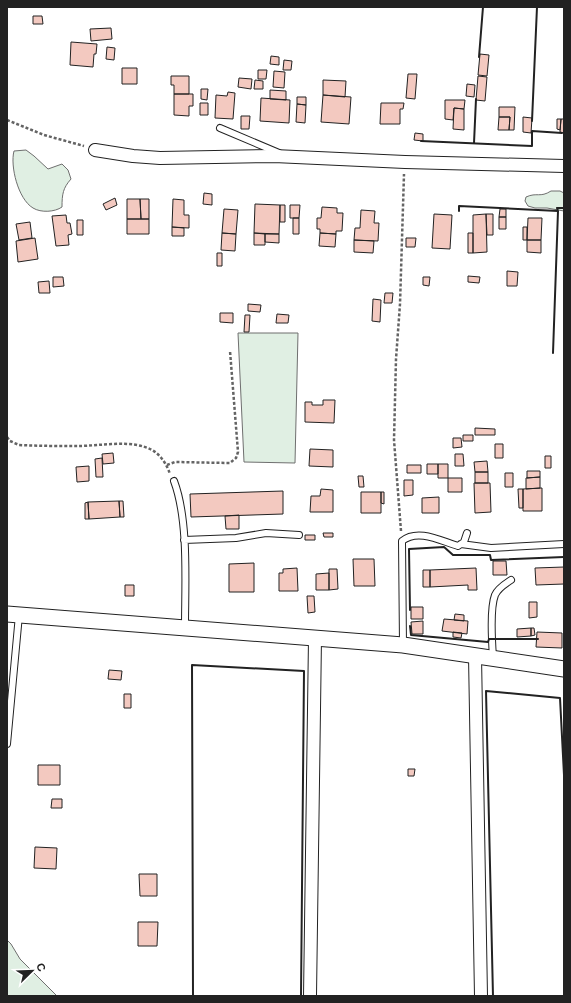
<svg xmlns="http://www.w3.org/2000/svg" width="571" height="1003" viewBox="0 0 571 1003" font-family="'Work Sans',sans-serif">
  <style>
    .green { fill: #e0efe3; stroke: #6f6f6f }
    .building { fill: #f3c9c0; stroke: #222 }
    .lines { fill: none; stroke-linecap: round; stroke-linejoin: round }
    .service-casing { stroke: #222; stroke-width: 8 }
    .minor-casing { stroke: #222; stroke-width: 14 }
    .tertiary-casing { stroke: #222; stroke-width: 17 }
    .path { stroke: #646464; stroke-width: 2.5; stroke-dasharray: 3 2; stroke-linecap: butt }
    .service { stroke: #fff; stroke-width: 6 }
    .minor { stroke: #fff; stroke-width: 12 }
    .tertiary { stroke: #fff; stroke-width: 15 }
    .wall { stroke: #222; stroke-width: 2 }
  </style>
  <rect width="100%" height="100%" fill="#fff"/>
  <path class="green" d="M26 150 34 156 48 169 62 164 68 170 71 179C63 188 62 194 62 207 55 212 41 213 33 208 18 199 10 166 14 151Z
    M551 191H560L564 193V211L547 208H535L528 206 525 201 526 197C537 192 540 198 551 191Z
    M238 333H298L295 463 244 462Z
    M7 940 11 944 20 959 57 996H7Z"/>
  <path class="building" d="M33 16H42L43 24H33Z
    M111 28 112 39 91 41 90 29Z
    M71 42 97 44 96 54H94L93 67 70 65Z
    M107 47 115 48 114 60 106 59Z
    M480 54 489 55 487 76 478 75Z
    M271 56 279 57V65L270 64Z
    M284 60 292 61 291 70H283Z
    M122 68H137V84H122Z
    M258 70H267L266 79H258Z
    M274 71 285 72 284 88 273 87Z
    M408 74H417L415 99 406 98Z
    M171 76H189V94H174V85H171Z
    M478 76 487 77 485 101 476 100Z
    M239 78 252 79 251 89 238 87Z
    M255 80 263 81V89H254Z
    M323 80 346 81 345 97 323 95Z
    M467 84 475 85 474 97 466 96Z
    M201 89H208L207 100 201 99Z
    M270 90 286 91V100L270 99Z
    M228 92 235 93 233 119 215 118 216 95 227 96Z
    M174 94H193V106H189V116L174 115Z
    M323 95 351 97 349 124 321 122Z
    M297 97H306V105L297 104Z
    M261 98 290 100 289 123 260 121Z
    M445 100H465L464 109 454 108 453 120 445 119Z
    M200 103H208V115H200Z
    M381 103H404L403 109H400V124H380Z
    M297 104 306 105 305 123 296 122Z
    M499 107H515L514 130H509L510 117H499Z
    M454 108 464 109V130L453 129Z
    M241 116H250L249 129H241Z
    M499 117H510L509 130H498Z
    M523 117 532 118 531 133 523 132Z
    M557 119H561L560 130 557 129Z
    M561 119H564V133L560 132Z
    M415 133 423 134V141L414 140Z
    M204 193 212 194V205L203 204Z
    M115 198 117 205 106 210 103 204Z
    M127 199H140L141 219H127Z
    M140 199H149V219H141Z
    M173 199 184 200V215H189V228L172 227Z
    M255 204 280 205 279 234 254 233Z
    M280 205H285V222H280Z
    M290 205H300L299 218H290Z
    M322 207 337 208V213H343L342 231H336V234L320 233V229H317V218H321Z
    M224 209 238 210 236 234 222 233Z
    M500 209H506V217H499Z
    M361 210 375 211 374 223H379L378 241 354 240 355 228H360Z
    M434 214 452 215 450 249 432 248Z
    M486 214H493V235H487Z
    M486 214 487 252 473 253V215Z
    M66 215 67 223H70L72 234 68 235 69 245 56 246 52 216Z
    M499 217H506V229H499Z
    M293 218H299V234H293Z
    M528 218H542L541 240H527Z
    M127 219H149V234H127Z
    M77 220H83V235H77Z
    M30 222 32 238 19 240 16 224Z
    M172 227 184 228V236H172Z
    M523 227H527V240H523Z
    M222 233 236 234 235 251 221 250Z
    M254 233 265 234V245H254Z
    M320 233 336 234 335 247 319 246Z
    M468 233H473V253H468Z
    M265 234H279V243L265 242Z
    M35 238 38 259 18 262 16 241Z
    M406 238H416L415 247H406Z
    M354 240 374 241 373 253 354 252Z
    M527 240H541V253L527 252Z
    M217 253H222V266H217Z
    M507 271 518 272 517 286H507Z
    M468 276 480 277 479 283 468 282Z
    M53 277H63L64 286 53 287Z
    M423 277H430L429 286 423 285Z
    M49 281 50 293H39L38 282Z
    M385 293H393L392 303H384Z
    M373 299 381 300 380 322 372 321Z
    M248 304 261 305 260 312 248 311Z
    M220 313H233V323L220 322Z
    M277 314 289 315 288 323H276Z
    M245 315H250L249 332H244Z
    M323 400H335L334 423 305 422V402H312V405H323Z
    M475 428 495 429V435H475Z
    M463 435H473V441H463Z
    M453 438H461L462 447 453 448Z
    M495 444H503V458H495Z
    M310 449 333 450V467L309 466Z
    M113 453 114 463 103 464 102 454Z
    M455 454H463L464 466H455Z
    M545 456H551V468H545Z
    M102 458 103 477H96L95 459Z
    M487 461 488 472H475L474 462Z
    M427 464H438V474H427Z
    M438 464H448V478H438Z
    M407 465H421V473H407Z
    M89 466V481L77 482 76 467Z
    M527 471H540V477L527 478Z
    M475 472H488V483H475Z
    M505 473H513V487H505Z
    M358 476H363L364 487H359Z
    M540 477V488L526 489V478Z
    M448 478H462V492H448Z
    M404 480H413V495L404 496Z
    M474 483H490L491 512 475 513Z
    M542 488V511H523V489Z
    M321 489 333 490V512H310L311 496H320Z
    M518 489H523V508H519Z
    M283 491V514L191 517 190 494Z
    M361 492H381V513H361Z
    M381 492H384V504L381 503Z
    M439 497V513H422V498Z
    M119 501H123L124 517H120Z
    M119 501 120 517 89 519 88 502Z
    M88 502 89 519H85V503Z
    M239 515V529H226L225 516Z
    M323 533H333V537H324Z
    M305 535H315V540H305Z
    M353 559H374L375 586H354Z
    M493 561H506L507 575H493Z
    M254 563V592H229V564Z
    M564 567V584L536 585 535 568Z
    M297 568 298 591H279V573H283V569Z
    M476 568 477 590H468V585L430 587V570Z
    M329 569H337L338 589 329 590Z
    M423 570H430V587H423Z
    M329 573V590H316V574Z
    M125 585H134V596H125Z
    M307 596H314L315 612 308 613Z
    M529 602H537V617L529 618Z
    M411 607H423V619H411Z
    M455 614 464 615V621L454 620Z
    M444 619 468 621 467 634 442 631Z
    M423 621V634H412L411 622Z
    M531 628H534L535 635 531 636Z
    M531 628V636L517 637V629Z
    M453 632 462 633 461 638 453 637Z
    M537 632 562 633V648L536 647Z
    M109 670 122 671 121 680 108 679Z
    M124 694H131V708H124Z
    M38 765H60V785H38Z
    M408 769H415L414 776H408Z
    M52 799H62V808H51Z
    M35 847 57 848 56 869 34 868Z
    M139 874H157V896H140Z
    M138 922H158L157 946H138Z"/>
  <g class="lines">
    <g class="service-casing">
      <path id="service" d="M220 128 279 153
        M174 481C189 521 185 584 185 627
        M184 540 236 538 266 533 299 535
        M461 544 491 548 564 544
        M403 645 402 541C418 528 441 541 458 546L464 542 467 533
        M493 657C492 643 490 608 495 595 498 588 505 584 511 580
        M7 744 19 615"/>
    </g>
    <g class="minor-casing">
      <path id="minor" d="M95 150 133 156 160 158 274 156 405 162 564 166
        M475 656 481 996
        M310 996 315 638"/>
    </g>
    <g class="tertiary-casing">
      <path id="tertiary" d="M7 614 403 645 564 669"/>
    </g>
    <path class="path" d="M7 120 44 135 84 146
      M7 437 10 441 19 445C39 446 59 446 78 446 100 446 132 439 152 450 161 455 167 465 170 474
      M167 465 175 462 230 463 236 458 238 452 230 351
      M401 531 394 440 396 359 400 304 404 174"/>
    <use href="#service" class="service"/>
    <use href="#minor" class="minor"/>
    <use href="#tertiary" class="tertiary"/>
    <path class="wall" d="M479 57 483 7
      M532 121 537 7
      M532 131 562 133
      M421 141 532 146V131
      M474 143 476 99
      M459 211V206L558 211 557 208H564
      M553 353 558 211
      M410 610 409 549 444 547 453 555H490L491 560 564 557
      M410 626 411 635 488 642 489 639H538
      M193 996 192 665 304 671 301 996
      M493 996 486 691 560 698 564 775"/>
  </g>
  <rect width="571" height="1003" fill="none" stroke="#222222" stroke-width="16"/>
  <g transform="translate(32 971) rotate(67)" stroke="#ffffff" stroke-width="3" paint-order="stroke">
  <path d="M0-3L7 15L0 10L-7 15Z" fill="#222222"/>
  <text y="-6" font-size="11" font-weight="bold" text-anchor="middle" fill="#222222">С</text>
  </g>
</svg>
